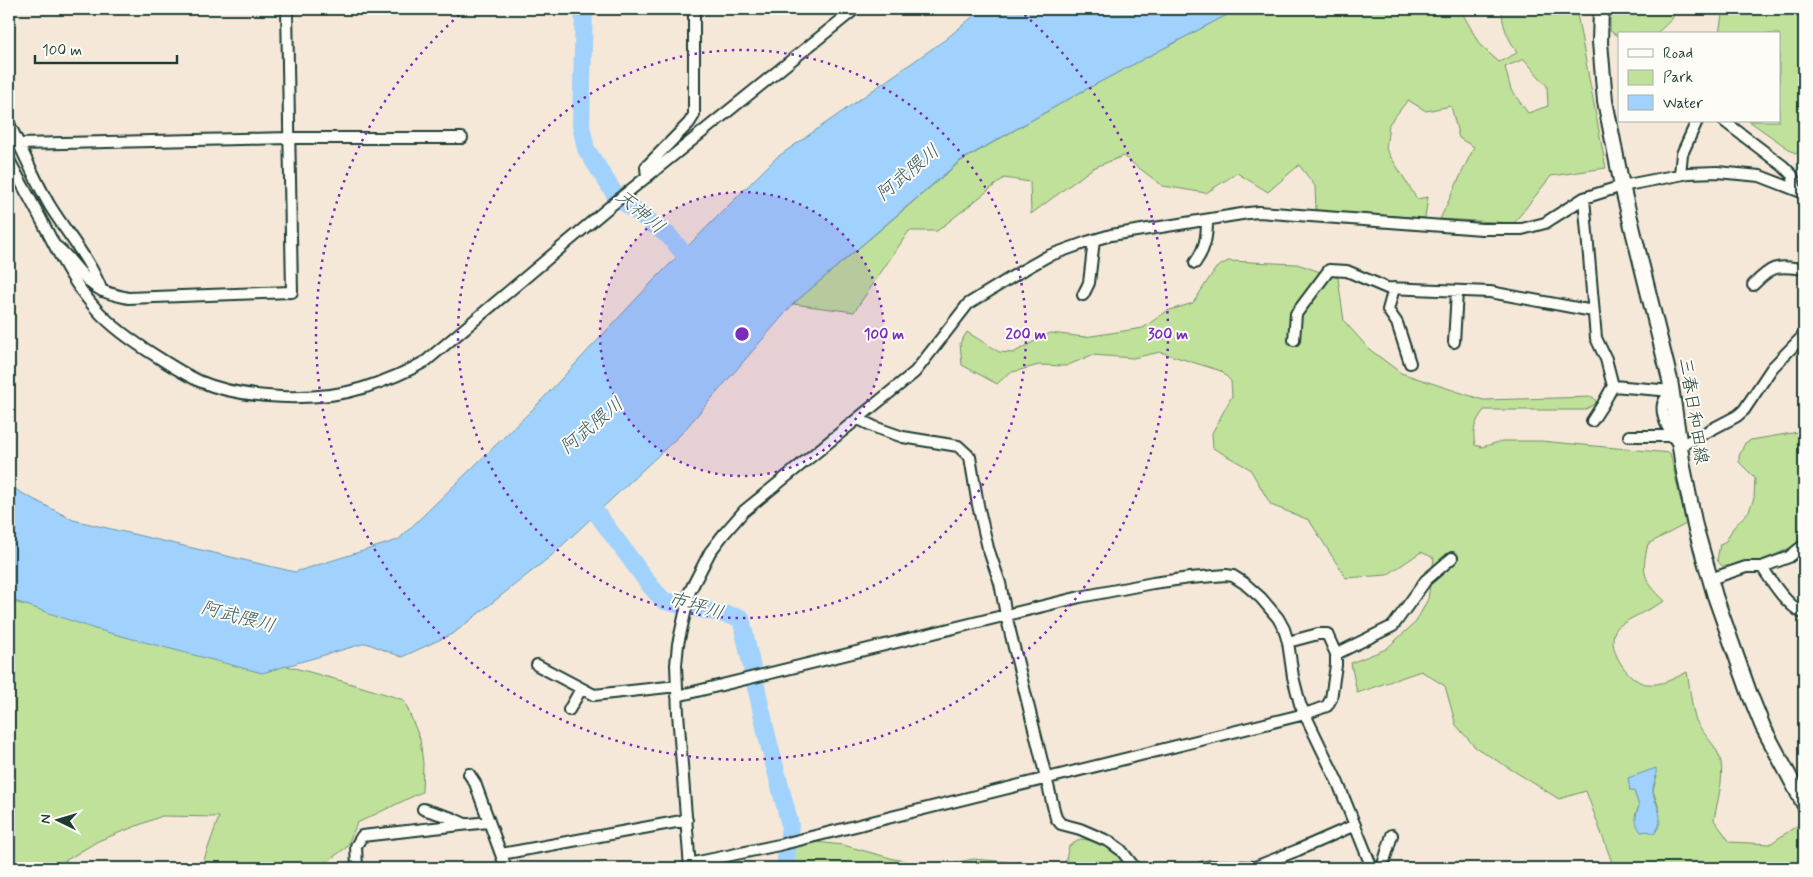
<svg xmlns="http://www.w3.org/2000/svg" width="1813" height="877" viewBox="0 0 1813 877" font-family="Mynerve,'Klee One',sans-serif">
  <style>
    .green { fill: #c0e19a; stroke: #708f67; fill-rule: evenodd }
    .water { fill: #a0d2fd; stroke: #6c96ad }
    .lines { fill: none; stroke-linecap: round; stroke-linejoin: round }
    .river { stroke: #a0d2fd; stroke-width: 18 }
    .street-casing { stroke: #1f3d34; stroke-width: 14 }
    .secondary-casing { stroke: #1f3d34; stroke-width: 18 }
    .street { stroke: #fdfcf7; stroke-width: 10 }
    .secondary { stroke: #fdfcf7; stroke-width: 14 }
    .ring { fill: none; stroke: #7b2cbf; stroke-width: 2.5; stroke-dasharray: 2.5 5 }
    .labels { text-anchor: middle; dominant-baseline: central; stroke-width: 4; stroke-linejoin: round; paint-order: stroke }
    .street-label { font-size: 18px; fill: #1f3d34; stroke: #fdfcf7 }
    .water-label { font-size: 19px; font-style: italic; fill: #395b5c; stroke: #fdfcf7 }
    .centre { fill: #7b2cbf; stroke: #fdfcf7; stroke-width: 2.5 }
    .ring-label { font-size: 15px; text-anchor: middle; font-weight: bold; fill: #7b2cbf; stroke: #fdfcf7; stroke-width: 4; stroke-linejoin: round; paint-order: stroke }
  </style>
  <rect width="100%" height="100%" fill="#f5e8d8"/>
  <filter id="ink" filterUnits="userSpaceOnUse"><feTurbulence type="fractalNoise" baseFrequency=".02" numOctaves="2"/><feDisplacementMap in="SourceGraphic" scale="10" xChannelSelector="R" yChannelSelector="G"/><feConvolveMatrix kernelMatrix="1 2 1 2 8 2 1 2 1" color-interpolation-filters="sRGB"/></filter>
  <g filter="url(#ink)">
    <path class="green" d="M1238 9H1460L1480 45 1499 62 1517 53C1508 37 1502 27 1502 9H1576L1606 168 1551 176 1514 223 1440 219 1474 147 1459 138 1451 106 1426 111 1408 100 1389 124 1386 149 1417 199 1428 197 1425 218 1316 211 1315 186 1299 165 1268 192 1237 173 1206 193 1163 186 1123 156 1093 168 1031 214 1030 182 1004 178 937 231H909L854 312 793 304 961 161 1081 92ZM1524 59 1547 86 1548 106 1528 113 1511 90 1505 67Z
      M1610 9H1677L1672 19 1656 34H1619V37L1610 31Z
      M1723 9H1783L1804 18V148L1796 154 1749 121H1779V34H1719Z
      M1228 261 1297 264 1338 278 1344 321 1369 349 1401 373 1483 400 1593 397 1597 403 1584 410H1484C1475 422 1472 430 1475 445L1482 447 1502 441H1541L1670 453 1686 524 1648 544C1641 573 1643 580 1665 601 1656 606 1622 622 1617 628 1603 644 1628 683 1647 684 1661 686 1675 678 1687 672 1690 687 1691 704 1695 718 1701 734 1718 745 1721 762 1724 780 1717 802 1714 820L1730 842 1770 844 1804 821V868H1614L1586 791 1559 799 1475 747 1456 725 1445 686 1421 671 1357 693 1351 663 1386 649 1416 622 1428 599 1434 558 1421 552 1387 575 1346 578 1309 520 1271 505 1250 469 1213 448 1212 433 1232 396 1231 381 1221 371 1160 352 1133 358 1092 355 1066 366 1039 365 1009 373 997 384 962 365 960 343 967 332 999 352 1013 353 1050 333 1085 337 1143 328 1167 311 1193 303 1216 268ZM1657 776 1653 791 1660 811 1635 816 1639 806 1634 791Z
      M1804 431V542C1778 553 1751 568 1722 566L1717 560 1720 544 1726 541 1733 528 1749 511 1754 498 1755 478 1739 462V456L1745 443 1751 440Z
      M9 601C141 632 275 658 404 700L420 739 423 763 422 792 357 823 347 847 318 868H201L219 817 162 816 98 841 65 861 60 868H9Z
      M1081 839C1106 842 1114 850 1130 868H1064L1069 846Z
      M816 842 843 845 894 859 931 866 945 865 973 859 1009 862 1013 868H776L779 852Z"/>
    <path class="water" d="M982 9H1238L1081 92 960 161 793 304 681 434 551 556 454 633 402 657 366 643 262 673 95 629 9 599V481L18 491 73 520 295 572 398 540 535 407 654 280 776 158 946 39Z
      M1656 768C1657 779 1652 784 1653 792 1655 806 1667 818 1654 834L1648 831 1641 832C1634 822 1635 817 1639 806L1634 791H1630L1628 778Z"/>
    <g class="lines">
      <path class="river" d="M584 9 581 125 586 149 616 196 669 236 697 269
        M583 495 652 588 664 601 741 618 767 736 790 825 785 868"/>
      <g class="street-casing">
        <path id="street" d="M1724 121 1783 166 1792 175 1796 189
          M9 124C23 151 35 180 50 206 68 235 90 260 102 291
          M19 144 289 138H462
          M9 160C20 181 32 202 43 223 59 254 73 284 97 310 114 329 135 343 156 356 170 365 184 374 199 381 243 400 318 402 363 388 385 381 407 372 426 361L608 208 855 9
          M1680 174 1682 154 1697 121
          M647 177 646 167 689 123 694 115V9
          M1584 198 1596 338 1606 359 1613 386 1603 404 1592 421
          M57 247C71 258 79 274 93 285 103 293 116 295 128 298L292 292 287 9
          M1195 263C1205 249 1207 237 1207 221
          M1753 285C1774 264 1776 266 1804 269
          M1394 288 1388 310 1397 323 1410 363
          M1083 295 1089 283 1094 240
          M1294 340 1296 314 1329 270 1347 271 1387 288 1490 292 1593 311
          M1454 342 1457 292
          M1613 386 1672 391
          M1672 391C1669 395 1664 399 1663 404 1660 417 1672 437 1680 446L1737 416 1744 410 1772 368 1804 335
          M858 419 877 428 903 437 958 446 970 457 978 505 988 548 1000 583 1006 615 1056 818 1061 824 1080 829 1110 842 1121 850 1135 868
          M1629 436H1671
          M1762 567C1774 585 1785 603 1804 614
          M1710 579 1746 567H1762L1789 557 1804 545
          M1336 654 1393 626 1426 580 1452 558
          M537 665 594 695 677 686
          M677 696 1080 597 1153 583 1190 578 1226 575 1233 576 1244 583 1261 598 1278 618 1284 629 1288 642 1293 677 1300 704 1338 783 1372 868
          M569 710 581 689
          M469 774 475 783 506 868
          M423 809 452 818 465 824
          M501 854 687 820
          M689 864 779 845 1305 714 1327 706 1331 699 1336 665V654L1327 634H1318L1288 642
          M357 868 356 846 362 836 488 822
          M690 868 678 713 676 665 678 644 690 591 710 552 723 535 744 511 915 372 968 304 1025 269 1048 256 1087 242 1111 235 1248 213 1259 212 1482 229H1522L1545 223 1584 198 1622 186 1689 173 1717 172 1760 176 1804 193
          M1201 868 1211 866 1255 867 1298 850 1355 825
          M1382 868 1392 835"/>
      </g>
      <g class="secondary-casing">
        <path id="secondary" d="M1601 9 1600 42 1605 101 1622 186 1670 380 1683 467 1695 526 1715 596 1750 695 1763 727 1804 804"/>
      </g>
      <use href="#street" class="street"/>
      <use href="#secondary" class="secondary"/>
    </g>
  </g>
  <circle cx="742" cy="334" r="142" fill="#7b2cbf" fill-opacity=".12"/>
  <g class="ring">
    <circle cx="742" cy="334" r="142"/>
    <circle cx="742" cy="334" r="284"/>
    <path d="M1019 10A426 426 0 1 1 465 10"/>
  </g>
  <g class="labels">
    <g class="street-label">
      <text transform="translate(1693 411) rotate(81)">三春日和田線</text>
    </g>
    <g class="water-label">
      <text transform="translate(908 173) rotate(-40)">阿武隈川</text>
      <text transform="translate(640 212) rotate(40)">天神川</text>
      <text transform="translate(592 426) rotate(-40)">阿武隈川</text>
      <text transform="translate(696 606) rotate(16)">市坪川</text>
      <text transform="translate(238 617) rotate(15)">阿武隈川</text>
    </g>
  </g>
  <circle cx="742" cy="334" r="8" class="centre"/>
  <g class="ring-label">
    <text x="884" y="339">100 m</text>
    <text x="1026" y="339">200 m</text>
    <text x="1168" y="339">300 m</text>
  </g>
  <rect width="1813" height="877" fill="none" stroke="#fdfcf7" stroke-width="30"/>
  <rect x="15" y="15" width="1783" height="847" fill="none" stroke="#1f3d34" stroke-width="2" filter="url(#ink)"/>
  <rect x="1618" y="32" width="162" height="90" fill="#fdfcf7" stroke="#a4b0a9"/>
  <rect x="1628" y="49" width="25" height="8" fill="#fdfcf7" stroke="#a4b0a9"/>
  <text x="1663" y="58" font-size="15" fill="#1f3d34">Road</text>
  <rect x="1628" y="70" width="25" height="15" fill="#c0e19a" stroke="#a4b0a9"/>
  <text x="1663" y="82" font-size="15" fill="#1f3d34">Park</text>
  <rect x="1628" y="95" width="25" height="15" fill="#a0d2fd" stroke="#a4b0a9"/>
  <text x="1663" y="108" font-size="15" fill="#1f3d34">Water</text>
  <g transform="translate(58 820) rotate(275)" stroke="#fdfcf7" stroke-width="4" paint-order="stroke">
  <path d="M0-4L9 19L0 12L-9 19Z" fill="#1f3d34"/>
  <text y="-8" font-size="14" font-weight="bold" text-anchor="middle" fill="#1f3d34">N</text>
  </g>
  <path d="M35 55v8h142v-8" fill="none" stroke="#1f3d34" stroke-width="2.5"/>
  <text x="42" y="55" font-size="15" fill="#1f3d34" stroke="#fdfcf7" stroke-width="4" paint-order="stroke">100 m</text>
</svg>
